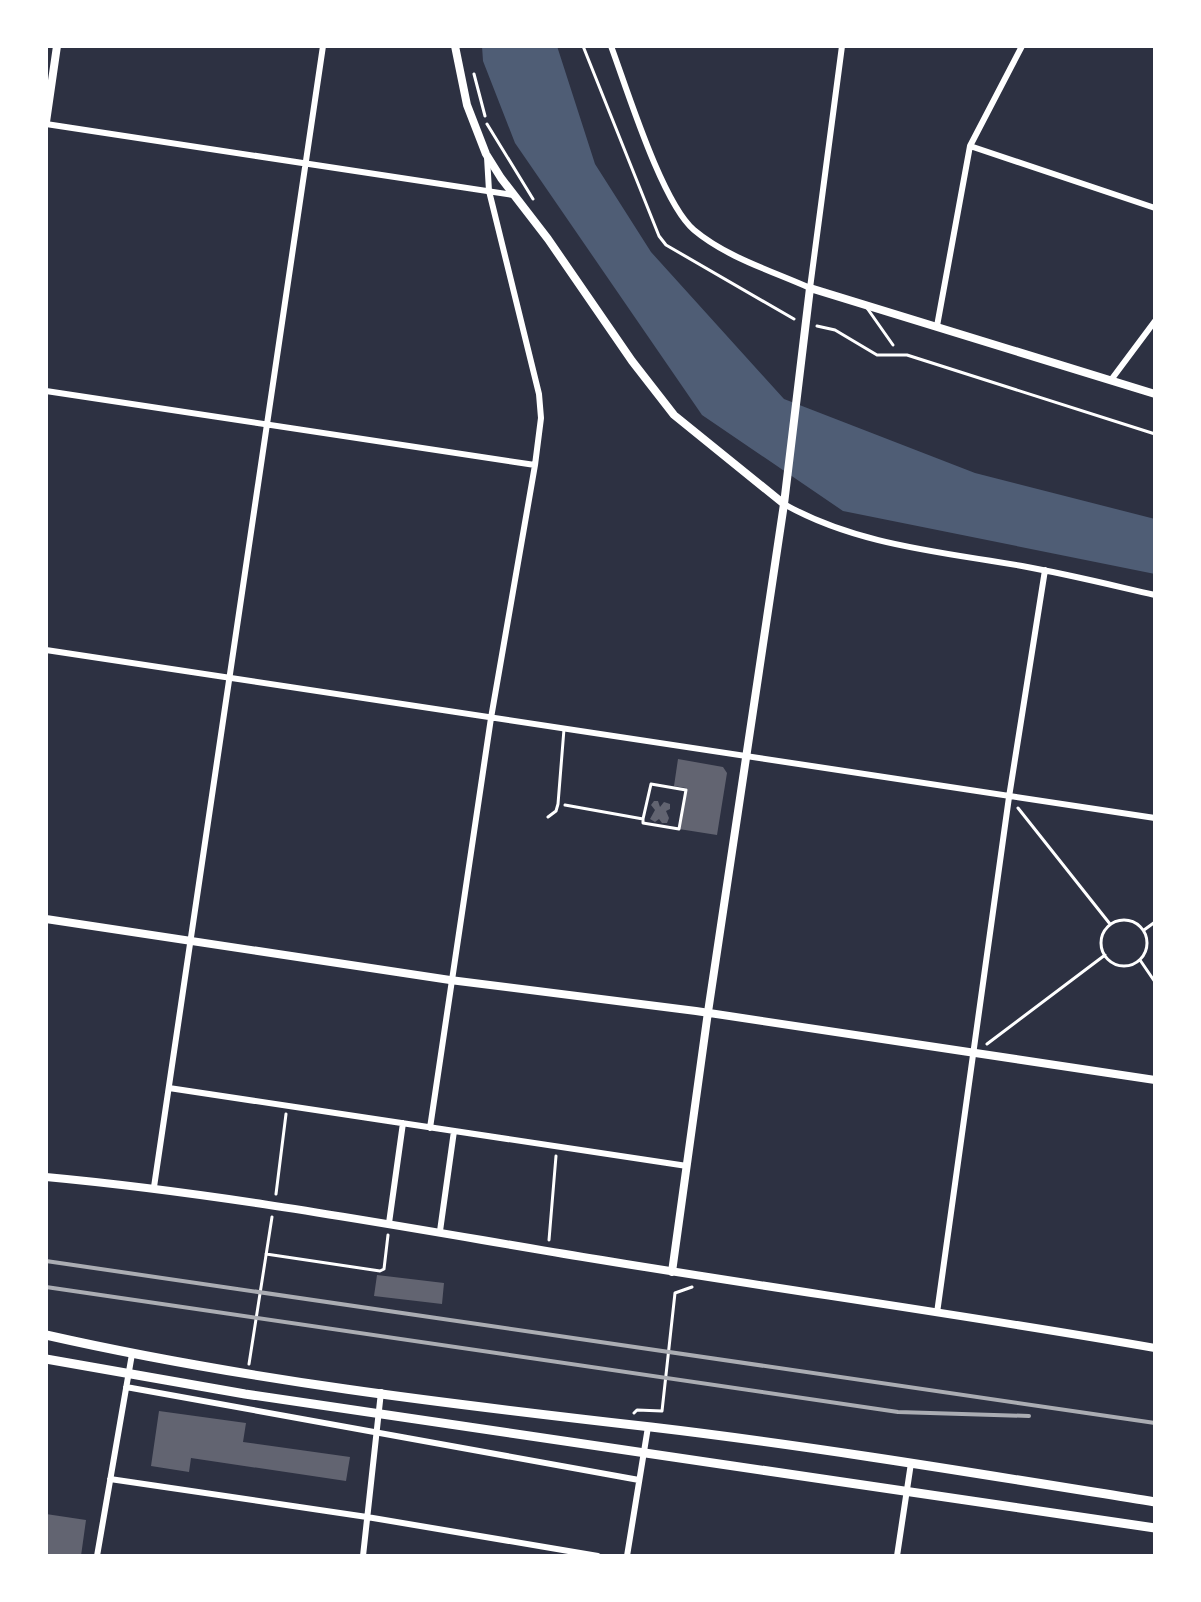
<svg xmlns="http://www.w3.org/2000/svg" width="1201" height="1602" viewBox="0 0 1201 1602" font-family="Lato,sans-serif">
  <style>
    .water { fill: #4f5d75 }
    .building { fill: #626471 }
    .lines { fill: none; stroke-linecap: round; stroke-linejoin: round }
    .path { stroke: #fff; stroke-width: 3 }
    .service { stroke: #fff; stroke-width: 3 }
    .minor { stroke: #fff; stroke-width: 6 }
    .tertiary { stroke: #fff; stroke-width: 8 }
    .secondary { stroke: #fff; stroke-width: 9 }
    .rail { stroke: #abadb3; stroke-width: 4 }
  </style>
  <rect width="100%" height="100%" fill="#2d3142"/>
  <path class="water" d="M482 46H557L595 164 651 252 784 399 975 473 1155 519V574L843 511 702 415 515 143 483 61Z"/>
  <path class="building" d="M678 759 723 767 727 773 717 835 679 829 686 788 674 786Z
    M654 801H658L660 807 664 802 670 804V809L666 811 669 818 667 823H662L659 819 655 822 650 819 655 810 651 805Z
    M377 1275 444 1283 442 1304 374 1296Z
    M159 1411 246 1423 243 1442 350 1457 346 1481 191 1458 189 1472 151 1466Z
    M46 1514 86 1520 81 1556H46Z"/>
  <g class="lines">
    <path class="path" d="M583 46 659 236 666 245 794 319
      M474 74 485 116
      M487 124 533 199
      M817 326 835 330 877 355H907L1155 434
      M565 805 643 819 651 784 686 790 679 829 643 823V819
      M1018 808 1110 924
      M1101 943a23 23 0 1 1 46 0a23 23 0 1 1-46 0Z
      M1144 930 1155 922
      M1140 960 1155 982
      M987 1044 1105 955
      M276 1194 286 1114
      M549 1240 556 1156
      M266 1254 380 1271 384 1269 388 1235
      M249 1364 272 1217
      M634 1413 637 1410 662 1411 675 1293 692 1287"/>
    <path class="service" d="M867 308 893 345
      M548 817 556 811 558 804 564 729"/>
    <path class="minor" d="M611 46C627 89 662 203 694 230 726 257 772 271 810 288L842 46
      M46 124 513 195
      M970 146 1155 208
      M937 326 970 146 1022 46
      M1111 380 1155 321
      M46 391 535 465
      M784 504C856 545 942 552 1022 566 1067 574 1111 585 1155 595
      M46 650 1155 818
      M169 1088 687 1166
      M430 1128 491 718 535 465 541 418 539 394 489 191 487 157
      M154 1187 323 46
      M389 1223 403 1123
      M440 1231 454 1131
      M937 1313 1009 797 1045 570
      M126 1387 639 1480
      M110 1479 367 1517 598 1556
      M97 1556 132 1354
      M363 1556 381 1392
      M627 1556 648 1427
      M897 1556 911 1463"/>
    <path class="tertiary" d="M455 46 467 105 486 154 501 178 548 239 632 361 674 415 784 504
      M46 122 57 46
      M46 919 450 980 696 1011 1155 1080
      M46 1177C229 1194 408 1228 589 1258 777 1289 967 1315 1155 1348
      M672 1272 708 1012 784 504 810 288 1155 394"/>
    <path class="secondary" d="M46 1335C245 1380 449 1404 651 1427 820 1447 987 1475 1155 1502
      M46 1359 245 1394 1155 1528"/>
    <path class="rail" d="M46 1261 1155 1423
      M46 1287 898 1412 1029 1416"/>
  </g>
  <rect width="1201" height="1602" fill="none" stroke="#ffffff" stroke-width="96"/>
</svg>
